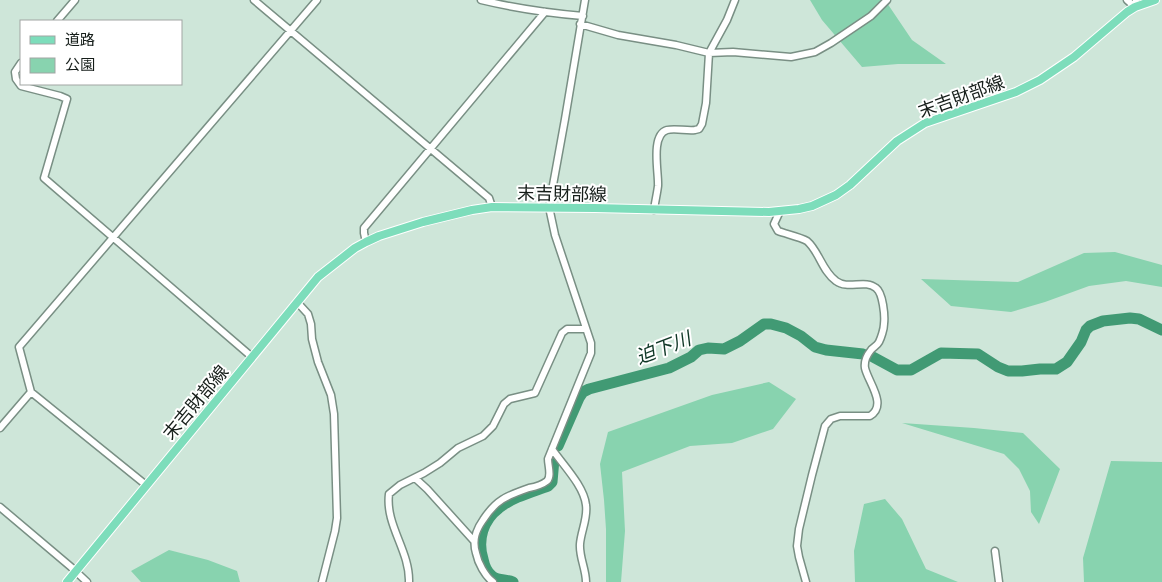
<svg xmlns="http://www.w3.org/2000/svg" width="1162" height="582" viewBox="0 0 1162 582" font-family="'Exo 2','Noto Sans JP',sans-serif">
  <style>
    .green { fill: #88d3af }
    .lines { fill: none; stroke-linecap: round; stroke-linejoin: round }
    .river { stroke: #419a74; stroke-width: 11 }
    .minor-casing { stroke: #798f84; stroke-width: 9 }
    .major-casing { stroke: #fff; stroke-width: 10 }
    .minor { stroke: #fff; stroke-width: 6 }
    .major { stroke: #7dddbb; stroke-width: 8 }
    .labels { text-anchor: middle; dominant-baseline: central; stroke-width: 4; stroke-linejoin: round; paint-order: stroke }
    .street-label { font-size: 18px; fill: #151d19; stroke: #fff }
    .water-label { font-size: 19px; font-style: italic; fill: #0f3726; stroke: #fff }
  </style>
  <rect width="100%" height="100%" fill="#cee6d9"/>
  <path class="green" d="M810 0H885L912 40 946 64H898L862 67 822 20Z
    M1115 252 1162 265V287L1126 281 1089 286 1045 302 1011 312 951 306 921 279 1018 282 1084 253Z
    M769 382 796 399 773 429 732 443 690 446 622 472 625 531 621 582H606V529L604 500 600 464 608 432 712 395Z
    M902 423 974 428 1023 433 1060 469 1039 524 1031 512 1030 491 1019 469 1004 454Z
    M1111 461 1162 462V582H1084L1083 558Z
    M885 499 902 519 926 569 958 582H855L854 551 864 504Z
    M169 550 208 560 237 571 240 582H141L131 571Z"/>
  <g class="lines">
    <path class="river" d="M873 357 897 370H911L941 353 978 354 998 367 1008 371H1022L1040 369H1056L1067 362 1081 342 1086 330 1090 326 1103 321 1130 318 1139 319 1162 330
      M558 446 579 398 583 392 589 389 669 368 691 357 699 350 708 348 724 349 740 341 764 324H771L786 328 801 336 815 347 826 350 863 354
      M513 582C506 579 498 581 492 576 487 572 484 564 483 559 477 540 483 520 499 508 513 497 532 492 548 486L552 482 554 459"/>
    <g class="minor-casing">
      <path id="minor" d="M254 0 489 198 492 207
        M481 0C514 8 548 13 583 16
        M1127 0 1135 7 1136 0
        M57 21 75 0
        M580 24 618 35 676 45 709 53 733 52 791 57 815 52 831 43 871 16 887 0
        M21 63 15 72 16 79 21 86 60 96 67 99 44 178 252 357
        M654 210C655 202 657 194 658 186 659 174 650 135 667 130 675 128 686 131 695 130L699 129 702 124 706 103 709 53 727 20 735 0
        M780 211 774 224 778 231C786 234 800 237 807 241 819 251 822 271 836 281 848 290 865 279 876 288 883 293 885 316 884 324 884 329 881 338 879 342 877 346 873 347 871 350 867 355 864 362 865 368 868 382 888 405 870 416H840L831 419 825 426 812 475 799 529 797 546 799 557 806 582
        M366 242 364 233V228L545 12
        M297 302 308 314 311 324 312 339 318 362 331 395 334 414 337 518 335 531 322 582
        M0 428 31 392
        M552 449C563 465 584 486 586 505 588 518 581 531 580 544 579 557 586 569 586 582
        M415 478 427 489 474 541
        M146 485 31 392 19 347 317 0
        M0 507 71 567 87 582
        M995 551 999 582
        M409 582C410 551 385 525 389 494L400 485 424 473 440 463 458 448 483 436 493 426 504 404 510 399 535 393 562 333 567 329H586
        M493 582C485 576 478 563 476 553 472 540 476 530 483 520 496 500 506 496 529 488 534 487 542 485 547 481 552 476 548 466 548 459L591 353V343L555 235 549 207 565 119 585 0"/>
    </g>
    <g class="major-casing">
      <path id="major" d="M67 582 318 277 355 248 366 242 379 236 423 222 472 210 492 207 595 208 769 212 799 209 812 206 836 195 850 185 897 141 925 123 1016 92 1040 80 1074 57 1127 12 1135 7 1155 0"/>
    </g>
    <use href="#minor" class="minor"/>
    <use href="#major" class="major"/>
  </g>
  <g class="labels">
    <g class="street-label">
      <text transform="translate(961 96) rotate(-20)">末吉財部線</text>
      <text transform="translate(562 193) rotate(1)">末吉財部線</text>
      <text transform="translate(195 402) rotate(-50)">末吉財部線</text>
    </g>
    <g class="water-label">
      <text transform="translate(663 347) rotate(-21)">迫下川</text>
    </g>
  </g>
  <rect x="20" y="20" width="162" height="65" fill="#ffffff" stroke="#a1a5a3"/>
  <rect x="30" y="36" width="25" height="8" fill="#7dddbb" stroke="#a1a5a3"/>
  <text x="65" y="45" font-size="15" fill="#151d19">道路</text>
  <rect x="30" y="58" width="25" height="15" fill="#88d3af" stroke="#a1a5a3"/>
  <text x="65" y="70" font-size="15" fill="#151d19">公園</text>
</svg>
